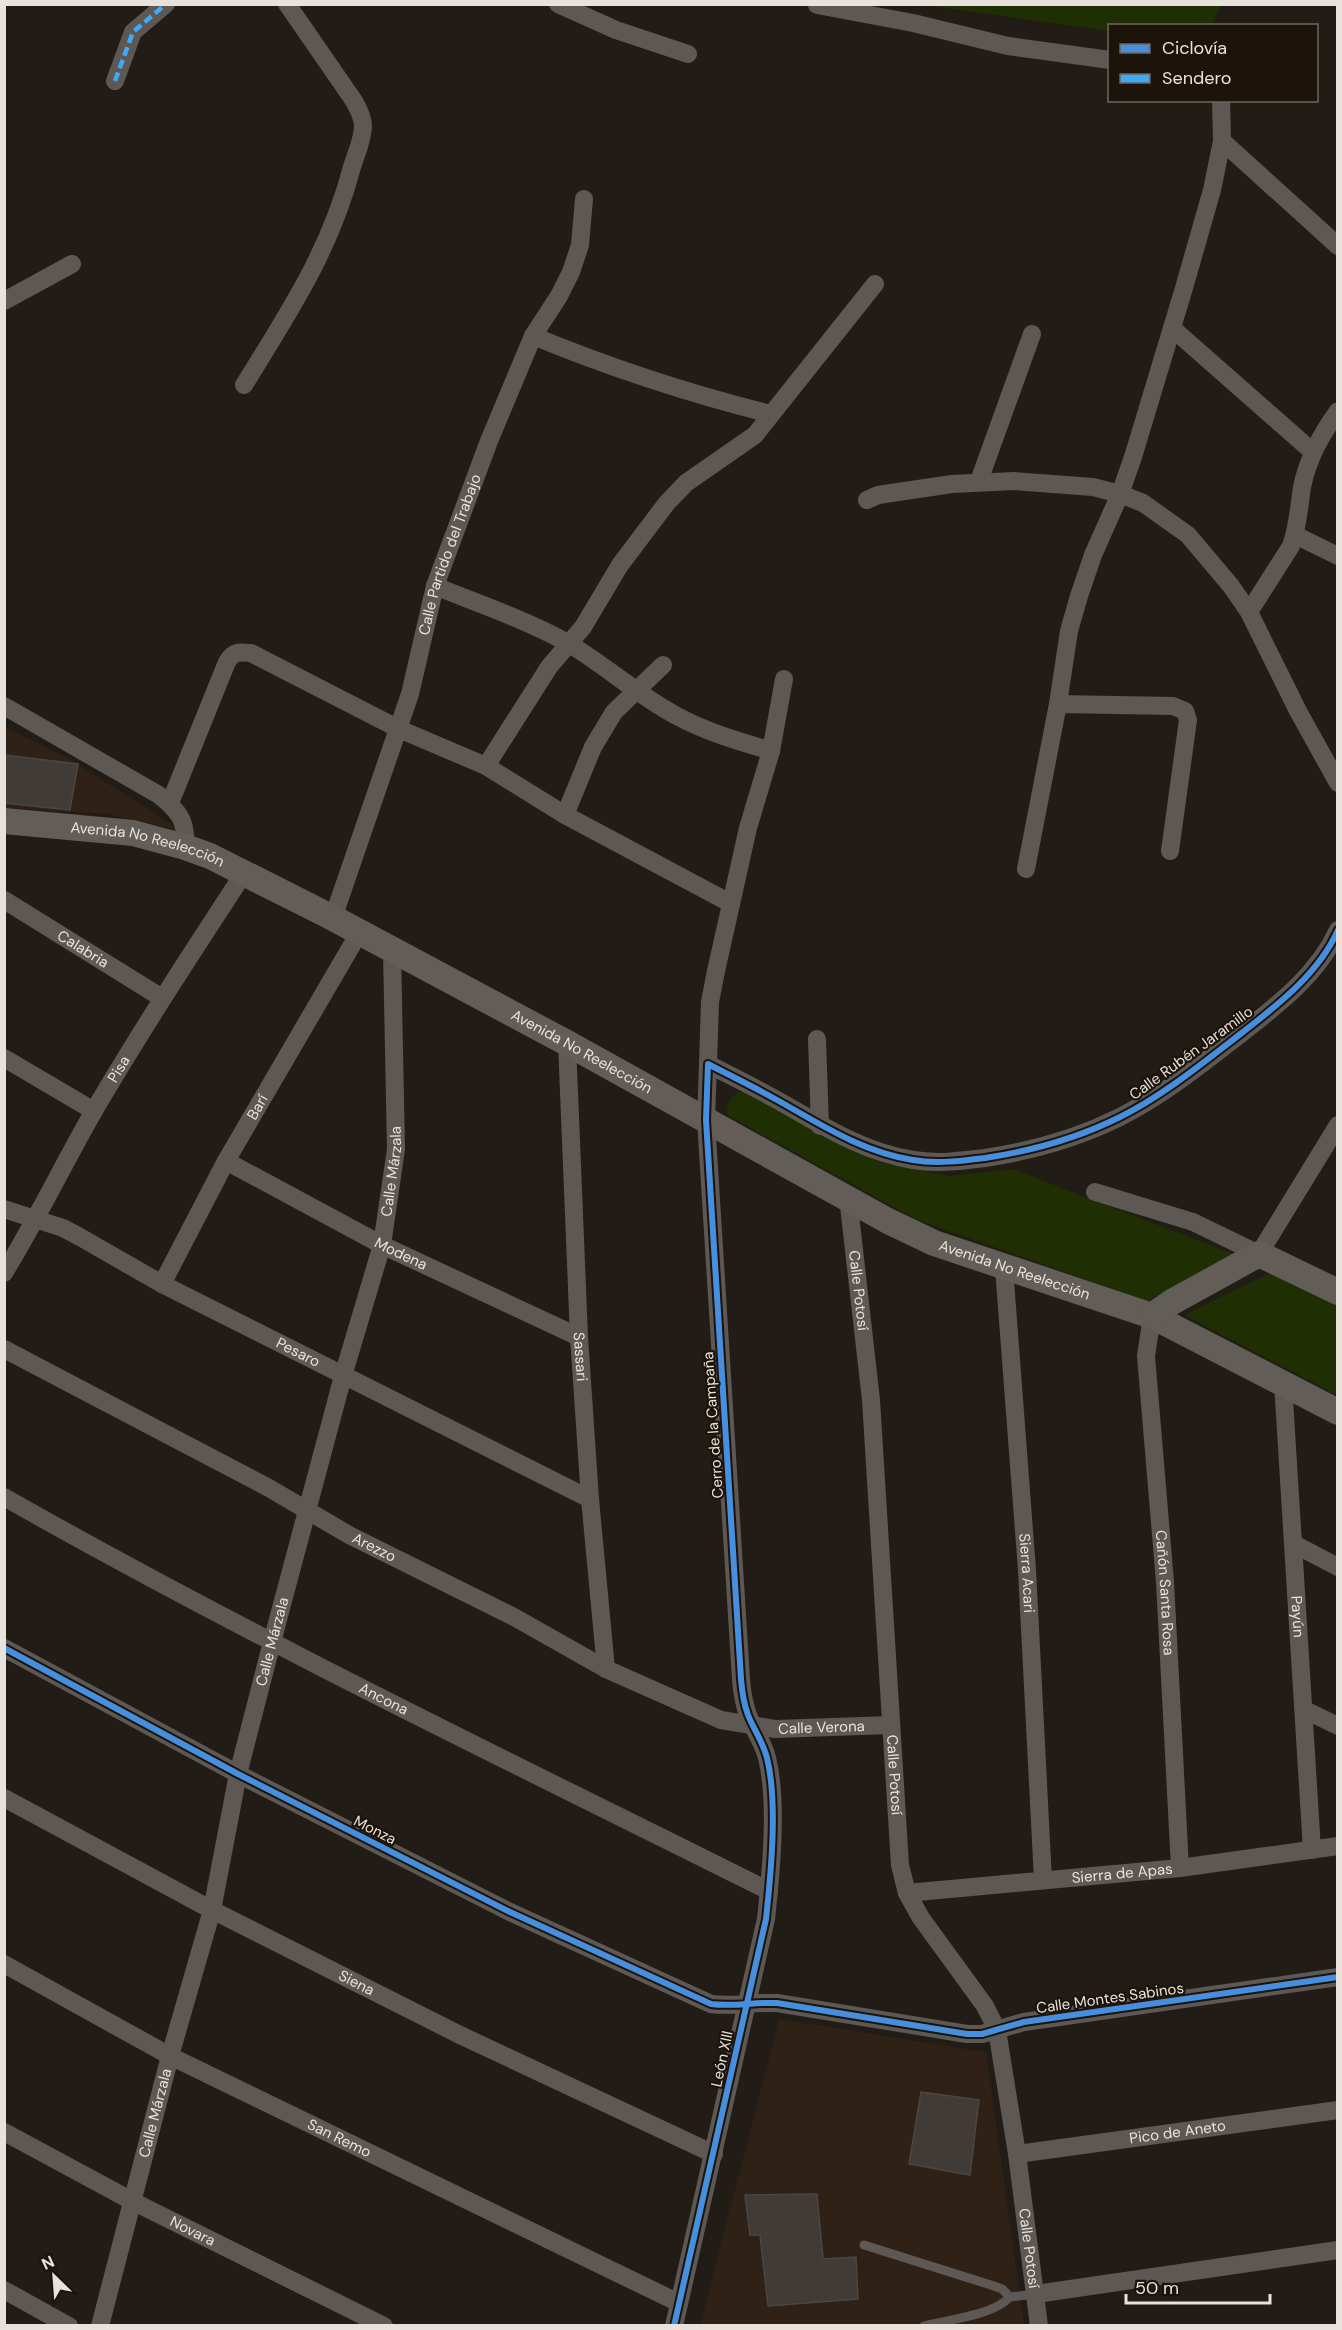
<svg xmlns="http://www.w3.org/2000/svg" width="1342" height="2330" viewBox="0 0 1342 2330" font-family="'DM Sans',sans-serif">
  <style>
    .built { fill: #302116 }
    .green { fill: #1f2e03 }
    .building { fill: #403b36; stroke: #4c4642; stroke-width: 1.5 }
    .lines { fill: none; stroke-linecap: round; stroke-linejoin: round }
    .lane { stroke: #5d5854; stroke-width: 9 }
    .street { stroke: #5d5854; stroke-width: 18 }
    .secondary { stroke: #625d56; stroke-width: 26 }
    .quiet { stroke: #3fa9f5; stroke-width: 4.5; stroke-dasharray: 9 4.5; stroke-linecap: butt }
    .cycleway-casing { stroke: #1c130b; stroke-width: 10 }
    .cycleway { stroke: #468fdf; stroke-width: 6 }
    .labels { text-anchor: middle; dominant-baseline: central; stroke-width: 4.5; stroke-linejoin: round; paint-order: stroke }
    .street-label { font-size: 15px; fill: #e9e2dc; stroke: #1c130b }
  </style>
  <rect width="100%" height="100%" fill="#221c17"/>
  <path class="built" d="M4 727 68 758 180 830 108 814 5 808Z
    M779 2019 986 2052 1024 2325 700 2326Z"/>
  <path class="green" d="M924 5H1221L1212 25 1110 26 1109 31Z
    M740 1091 753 1093 818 1132 880 1162 949 1176 1012 1169 1239 1256 1147 1301 915 1219 727 1115C727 1103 729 1098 740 1091Z
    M1276 1270 1337 1302V1395L1184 1315Z"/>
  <path class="building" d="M4 755 78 764 70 810 4 803Z
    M921 2092 979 2100 970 2175 909 2164Z
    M817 2194 823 2259 856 2257 858 2299 768 2306 760 2235H750L745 2195Z"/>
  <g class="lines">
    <path class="lane" d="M864 2245 991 2285 1002 2289 1010 2297C992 2316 950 2319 924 2326
      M1010 2297 1036 2294"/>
    <g class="street">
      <path d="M558 4 616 30 688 54"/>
      <path d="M817 5 913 23 1008 46 1110 60"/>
      <path d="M115 81 133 32 166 4"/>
      <path d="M1221 100 1222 141 1338 246"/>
      <path d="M4 301 72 264"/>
      <path d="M1172 328 1313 452"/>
      <path d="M533 336C611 368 690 394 771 414"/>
      <path d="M244 385C289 312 330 251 352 167 356 154 363 139 363 126 363 117 358 108 354 101L287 4"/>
      <path d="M979 481 1032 334"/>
      <path d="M867 500 878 495 952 484 1014 481 1093 487 1120 494 1143 503 1188 535 1231 586 1249 612 1298 711 1338 783"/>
      <path d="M1295 535 1338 556"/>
      <path d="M435 586C479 604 524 619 566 642 604 664 637 695 677 716 706 732 739 741 771 751"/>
      <path d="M1249 612 1291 546C1298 527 1299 507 1302 487 1308 458 1321 435 1338 411"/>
      <path d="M1058 704 1173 706 1185 711 1188 720 1170 851"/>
      <path d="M4 706 159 795C179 811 187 821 185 847"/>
      <path d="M486 766 549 667 583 627 620 565 666 504 686 483 755 435 875 284"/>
      <path d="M170 803 227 662C234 651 239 652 251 653L399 729 486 766 565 815 730 903"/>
      <path d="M565 815 593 747 614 712 663 665"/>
      <path d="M1026 869 1058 704 1069 631 1079 596 1093 555 1120 494 1133 457 1184 288 1212 190 1222 141"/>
      <path id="s1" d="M4 900 162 998"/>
      <path id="s2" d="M333 918 410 694 435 586 489 441 533 336 559 296 571 272 580 245 584 199"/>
      <path d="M817 1039 820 1126"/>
      <path id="s3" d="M567 1043 579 1337 590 1499 606 1669"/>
      <path d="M4 1058 94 1111"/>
      <path d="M708 1064 710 1002 716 971 748 828 771 751 784 679"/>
      <path id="s4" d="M226 1161 382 1245 579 1337"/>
      <path d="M1095 1192 1193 1222 1259 1254 1338 1125"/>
      <path id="s5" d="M848 1197 871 1400 900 1865 907 1893 921 1918 985 2006 997 2030 1017 2154 1039 2326"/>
      <path id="s6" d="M4 1209 63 1228 80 1237 162 1284 590 1499"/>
      <path id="s7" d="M1004 1268 1027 1570 1043 1880"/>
      <path id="s8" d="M4 1273C37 1219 64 1163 95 1109 142 1029 193 951 244 873"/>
      <path id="s9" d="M162 1284 226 1161 359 933"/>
      <path id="s10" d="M1152 1316 1146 1356 1165 1582 1180 1868"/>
      <path id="s11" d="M4 1349 269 1488 349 1535 514 1617 606 1669 721 1720 775 1729 891 1725"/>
      <path id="s12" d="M1283 1383 1312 1850"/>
      <path id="s13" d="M4 1497C254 1639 513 1763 769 1891"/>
      <path d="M1294 1544 1338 1567"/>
      <path d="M4 1648 238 1774 510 1912 711 2004C733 2007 754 2002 777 2003L967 2034H982L1024 2022 1338 1977"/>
      <path d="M1305 1710 1338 1726"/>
      <path id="s14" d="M4 1798 212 1910 458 2034 714 2154"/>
      <path id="s15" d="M907 1893 1180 1868 1338 1846"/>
      <path id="s16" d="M4 1964 170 2056 679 2303"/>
      <path id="s17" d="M4 2132 132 2201 384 2326"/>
      <path id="s18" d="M1017 2154 1338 2110"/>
      <path d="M4 2290 69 2326"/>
      <path d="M1036 2294 1338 2250"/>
      <path id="s19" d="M100 2326 170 2056 212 1910 238 1774 272 1642 343 1376 382 1245 396 1149 392 950"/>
      <path d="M674 2326 766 1919C771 1873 778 1802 767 1758 763 1742 754 1730 748 1715 744 1704 742 1692 741 1679L706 1120 708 1064C731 1076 754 1087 777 1100 820 1124 862 1152 913 1160 936 1164 961 1161 985 1158 1031 1151 1078 1138 1120 1117 1164 1095 1204 1062 1243 1032 1279 1004 1319 973 1338 930"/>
    </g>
    <g class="secondary">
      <path id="s20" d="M4 821 133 833 185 847 210 856 333 918 567 1043 888 1221 934 1243 1152 1316 1338 1412"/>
      <path d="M1152 1316 1172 1302 1259 1254 1338 1292"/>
    </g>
    <path class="quiet" d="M115 81 133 32 166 4"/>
    <g class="cycleway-casing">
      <path id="cycleway" d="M4 1648 238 1774 510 1912 711 2004C733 2007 754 2002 777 2003L967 2034H982L1024 2022 1338 1977
        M674 2326 766 1919C771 1873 778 1802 767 1758 763 1742 754 1730 748 1715 744 1704 742 1692 741 1679L706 1120 708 1064C731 1076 754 1087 777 1100 820 1124 862 1152 913 1160 936 1164 961 1161 985 1158 1031 1151 1078 1138 1120 1117 1164 1095 1204 1062 1243 1032 1279 1004 1319 973 1338 930"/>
    </g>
    <use href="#cycleway" class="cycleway"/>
  </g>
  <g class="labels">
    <g class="street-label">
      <text stroke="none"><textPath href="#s2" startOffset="382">Calle Partido del Trabajo</textPath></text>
      <text stroke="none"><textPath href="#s20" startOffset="146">Avenida No Reelección</textPath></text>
      <text stroke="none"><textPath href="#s1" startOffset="93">Calabria</textPath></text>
      <text stroke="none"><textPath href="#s20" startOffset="630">Avenida No Reelección</textPath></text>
      <text transform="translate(1191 1053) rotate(-36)">Calle Rubén Jaramillo</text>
      <text stroke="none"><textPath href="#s8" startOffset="234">Pisa</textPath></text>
      <text stroke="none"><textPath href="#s9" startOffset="201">Barí</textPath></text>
      <text stroke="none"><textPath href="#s19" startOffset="1192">Calle Márzala</textPath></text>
      <text stroke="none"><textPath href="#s4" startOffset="198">Modena</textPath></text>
      <text stroke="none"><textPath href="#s20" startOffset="1116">Avenida No Reelección</textPath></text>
      <text stroke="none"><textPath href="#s5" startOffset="94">Calle Potosí</textPath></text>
      <text stroke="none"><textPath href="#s6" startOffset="328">Pesaro</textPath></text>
      <text stroke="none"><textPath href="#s3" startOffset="314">Sassari</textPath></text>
      <text transform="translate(713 1425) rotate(-94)">Cerro de la Campaña</text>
      <text stroke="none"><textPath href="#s11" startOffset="420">Arezzo</textPath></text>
      <text stroke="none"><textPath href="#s7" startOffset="306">Sierra Acari</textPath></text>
      <text stroke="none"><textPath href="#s10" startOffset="278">Cañón Santa Rosa</textPath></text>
      <text stroke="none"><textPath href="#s12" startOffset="234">Payún</textPath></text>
      <text stroke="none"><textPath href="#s19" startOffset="706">Calle Márzala</textPath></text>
      <text stroke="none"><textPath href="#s13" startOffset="430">Ancona</textPath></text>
      <text stroke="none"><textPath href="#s11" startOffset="909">Calle Verona</textPath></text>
      <text stroke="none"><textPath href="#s5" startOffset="580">Calle Potosí</textPath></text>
      <text transform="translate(375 1830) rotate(27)">Monza</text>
      <text stroke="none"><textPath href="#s15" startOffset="216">Sierra de Apas</textPath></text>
      <text stroke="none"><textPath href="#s14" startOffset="398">Siena</textPath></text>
      <text transform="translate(1110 1998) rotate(-8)">Calle Montes Sabinos</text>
      <text transform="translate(722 2059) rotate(-78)">León Xlll</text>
      <text stroke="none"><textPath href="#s19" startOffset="220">Calle Márzala</textPath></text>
      <text stroke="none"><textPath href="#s18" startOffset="162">Pico de Aneto</textPath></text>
      <text stroke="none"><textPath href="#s16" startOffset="378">San Remo</textPath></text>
      <text stroke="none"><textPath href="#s17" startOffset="213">Novara</textPath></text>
      <text stroke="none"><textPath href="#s5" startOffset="1084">Calle Potosí</textPath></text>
    </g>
  </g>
  <rect width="1342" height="2330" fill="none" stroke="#e9e2dc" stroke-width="12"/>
  <rect x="1108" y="24" width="210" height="78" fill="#1c130b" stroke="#6e665f" stroke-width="1.5"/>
  <rect x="1120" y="44" width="30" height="9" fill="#468fdf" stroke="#6e665f" stroke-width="1.5"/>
  <text x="1162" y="54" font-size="18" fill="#e9e2dc">Ciclovía</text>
  <rect x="1120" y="74" width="30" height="9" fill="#3fa9f5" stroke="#6e665f" stroke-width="1.5"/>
  <text x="1162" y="84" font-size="18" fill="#e9e2dc">Sendero</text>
  <g transform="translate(54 2276) rotate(335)" stroke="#1c130b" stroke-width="4.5" paint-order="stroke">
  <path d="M0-4.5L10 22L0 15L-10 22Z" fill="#e9e2dc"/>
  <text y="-9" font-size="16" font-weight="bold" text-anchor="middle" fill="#e9e2dc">N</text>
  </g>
  <path d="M1126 2294v9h144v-9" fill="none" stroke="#e9e2dc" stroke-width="3"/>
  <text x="1135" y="2294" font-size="18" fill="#e9e2dc" stroke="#1c130b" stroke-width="4.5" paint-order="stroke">50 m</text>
</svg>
